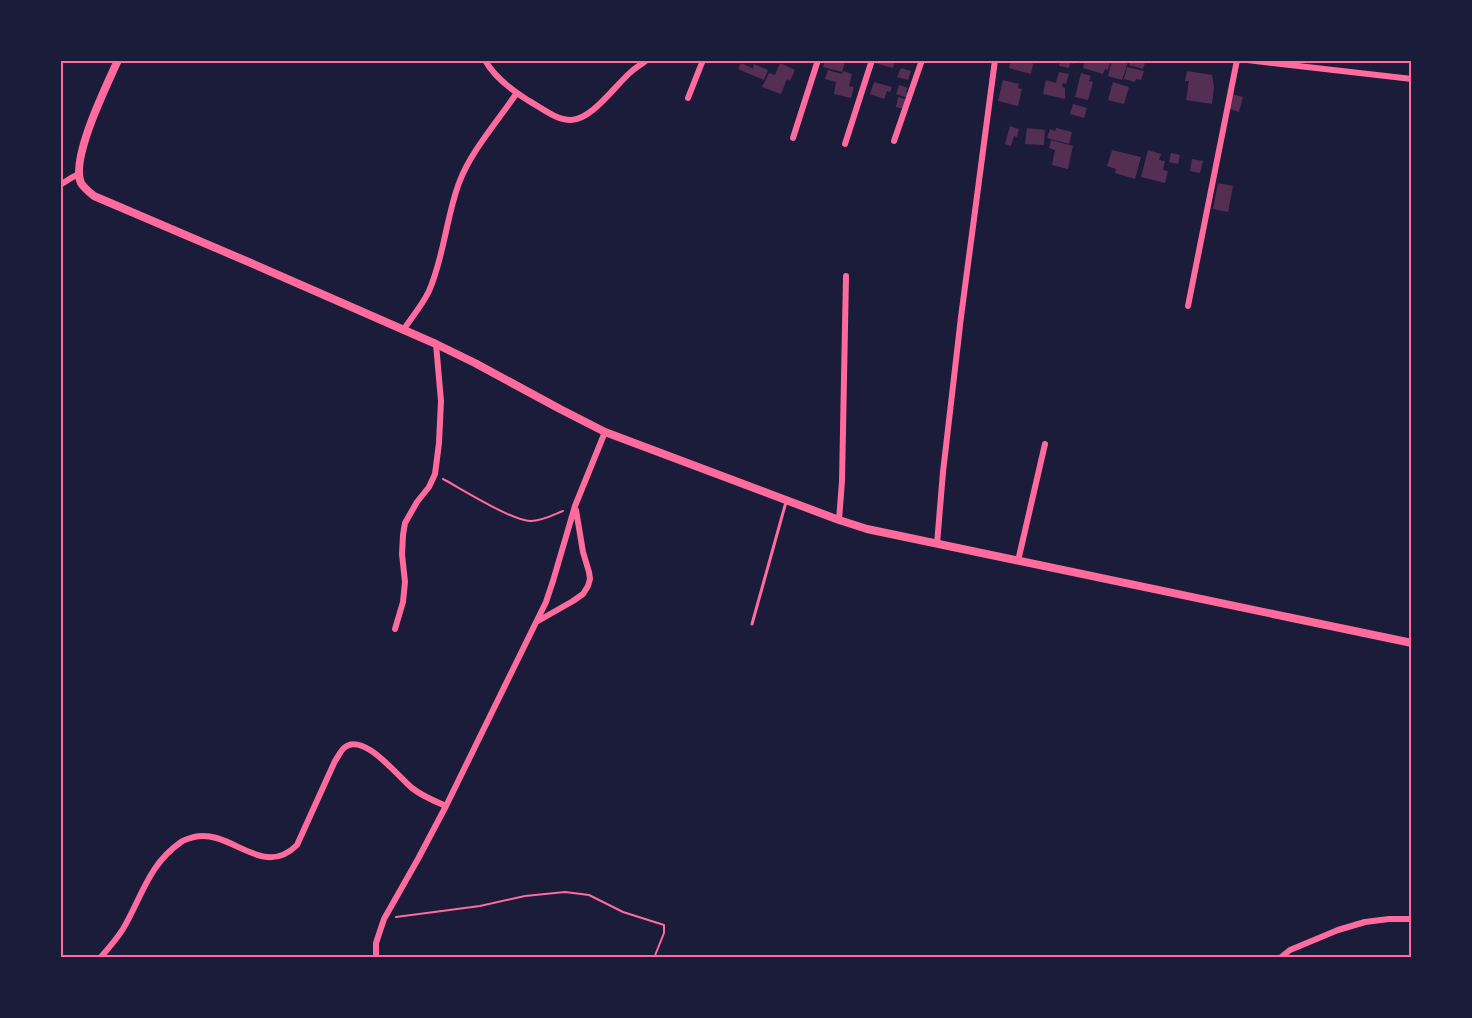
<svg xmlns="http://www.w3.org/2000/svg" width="1472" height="1018" viewBox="0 0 1472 1018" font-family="Jost,sans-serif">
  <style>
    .building { fill: #542f53 }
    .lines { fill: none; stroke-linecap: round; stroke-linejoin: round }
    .path { stroke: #ff6b9d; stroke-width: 2 }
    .service { stroke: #ff6b9d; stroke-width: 3 }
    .minor { stroke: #ff6b9d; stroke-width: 6 }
    .tertiary { stroke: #ff6b9d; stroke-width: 8 }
    .neatline { fill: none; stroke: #ff6b9d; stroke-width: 2 }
  </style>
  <rect width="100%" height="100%" fill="#1b1b3a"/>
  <path class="building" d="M825 60H839L845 62 842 72 823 67Z
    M876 60H895L893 68 875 63Z
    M1011 60H1034L1031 74 1009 68Z
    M1060 60H1075L1074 64 1070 63 1069 68 1059 66Z
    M1085 60H1108V61L1110 62 1108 70 1105 69 1103 74 1083 68Z
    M1112 60H1121L1128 62 1122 80 1108 76Z
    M1131 60H1146L1143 69 1129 65Z
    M741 63 752 68V70L754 64 768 70 764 80 738 69Z
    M780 63 795 70 790 81 787 79 781 94 762 87 769 73 775 75Z
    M1127 67 1144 71 1141 80 1136 79 1135 82 1124 79Z
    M901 68 911 71 908 80 897 77Z
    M828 70 842 74 843 71 852 74 849 86 854 87 851 98 834 94 836 82 825 79Z
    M1187 71 1212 75 1214 87 1212 104 1186 100 1189 81H1185Z
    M1059 72 1069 74 1066 84 1063 83 1062 87 1065 88V99L1043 94 1046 80 1056 83Z
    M1081 73 1091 76 1089 81 1093 82 1088 100 1075 97Z
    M1003 80 1019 84 1018 88 1022 89 1018 106 998 101Z
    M874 82 892 87 890 92 887 91 884 99 870 94Z
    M1113 82 1129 87 1124 104 1108 100Z
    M899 85 908 88 906 92 909 93 907 98 896 94Z
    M1232 94 1243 97 1239 112 1229 109Z
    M898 97 908 100 905 109 896 107Z
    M1073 104 1087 108 1084 118 1070 114Z
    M1010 126 1019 129 1017 137 1014 136 1011 146 1005 144Z
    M1027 128 1045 130 1044 145 1025 144Z
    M1056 128 1072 132 1069 144 1047 138 1050 129 1055 131Z
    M1051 140 1073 146 1068 169 1052 165 1055 150 1049 148Z
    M1112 150 1141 157 1135 179 1115 173 1116 169 1107 166Z
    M1148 150 1161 154 1159 160 1165 161 1163 170 1168 171 1165 183 1141 177Z
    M1171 153 1180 155 1178 164 1169 162Z
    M1192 159 1203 161 1200 173 1190 171Z
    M1218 183 1233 186 1228 212 1213 209Z"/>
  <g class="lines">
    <path class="path" d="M443 479C460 488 514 522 531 521 542 521 553 515 563 511
      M396 917 480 906 525 896 565 892 589 895 623 912 664 925V933L654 958"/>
    <path class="service" d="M752 624 786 502"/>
    <path class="minor" d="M485 60C494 77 513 91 529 101 542 108 556 120 571 120 592 120 616 84 632 71 636 67 642 64 647 60
      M1247 60 1412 79
      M688 98 703 60
      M793 138 818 60
      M894 141 922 60
      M845 144 872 60
      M60 185 71 178 79 174
      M1188 306 1237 60
      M404 329C412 317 423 304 429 291 444 257 446 218 459 183 471 151 497 122 516 94
      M839 520 842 481 846 276
      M937 544 943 472 961 317 995 60
      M1018 561 1045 444
      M538 621 573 601 583 594 588 586 590 579 589 572 583 552 576 510
      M395 629 403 602 405 582 402 554 403 535 405 523 417 502 429 487 435 474 439 443 441 401 436 344
      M100 958C108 949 116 940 123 929 142 897 148 865 181 842 185 839 190 838 194 837 231 828 262 880 297 845L335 761C338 757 340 752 343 749 362 729 399 778 412 788 422 796 434 801 446 806
      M376 958V943L384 919 418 859 446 806 546 602 553 581 575 506 605 432
      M1280 958 1290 950 1338 930 1365 922 1389 919H1412"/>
    <path class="tertiary" d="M118 60C107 85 70 159 81 183 84 188 89 192 94 196L251 263 436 344 475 363 560 409 605 432 839 520 867 529 1412 643"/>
  </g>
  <rect width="1472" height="1018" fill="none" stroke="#1b1b3a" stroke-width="123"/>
  <rect x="62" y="62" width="1348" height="894" class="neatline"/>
</svg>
